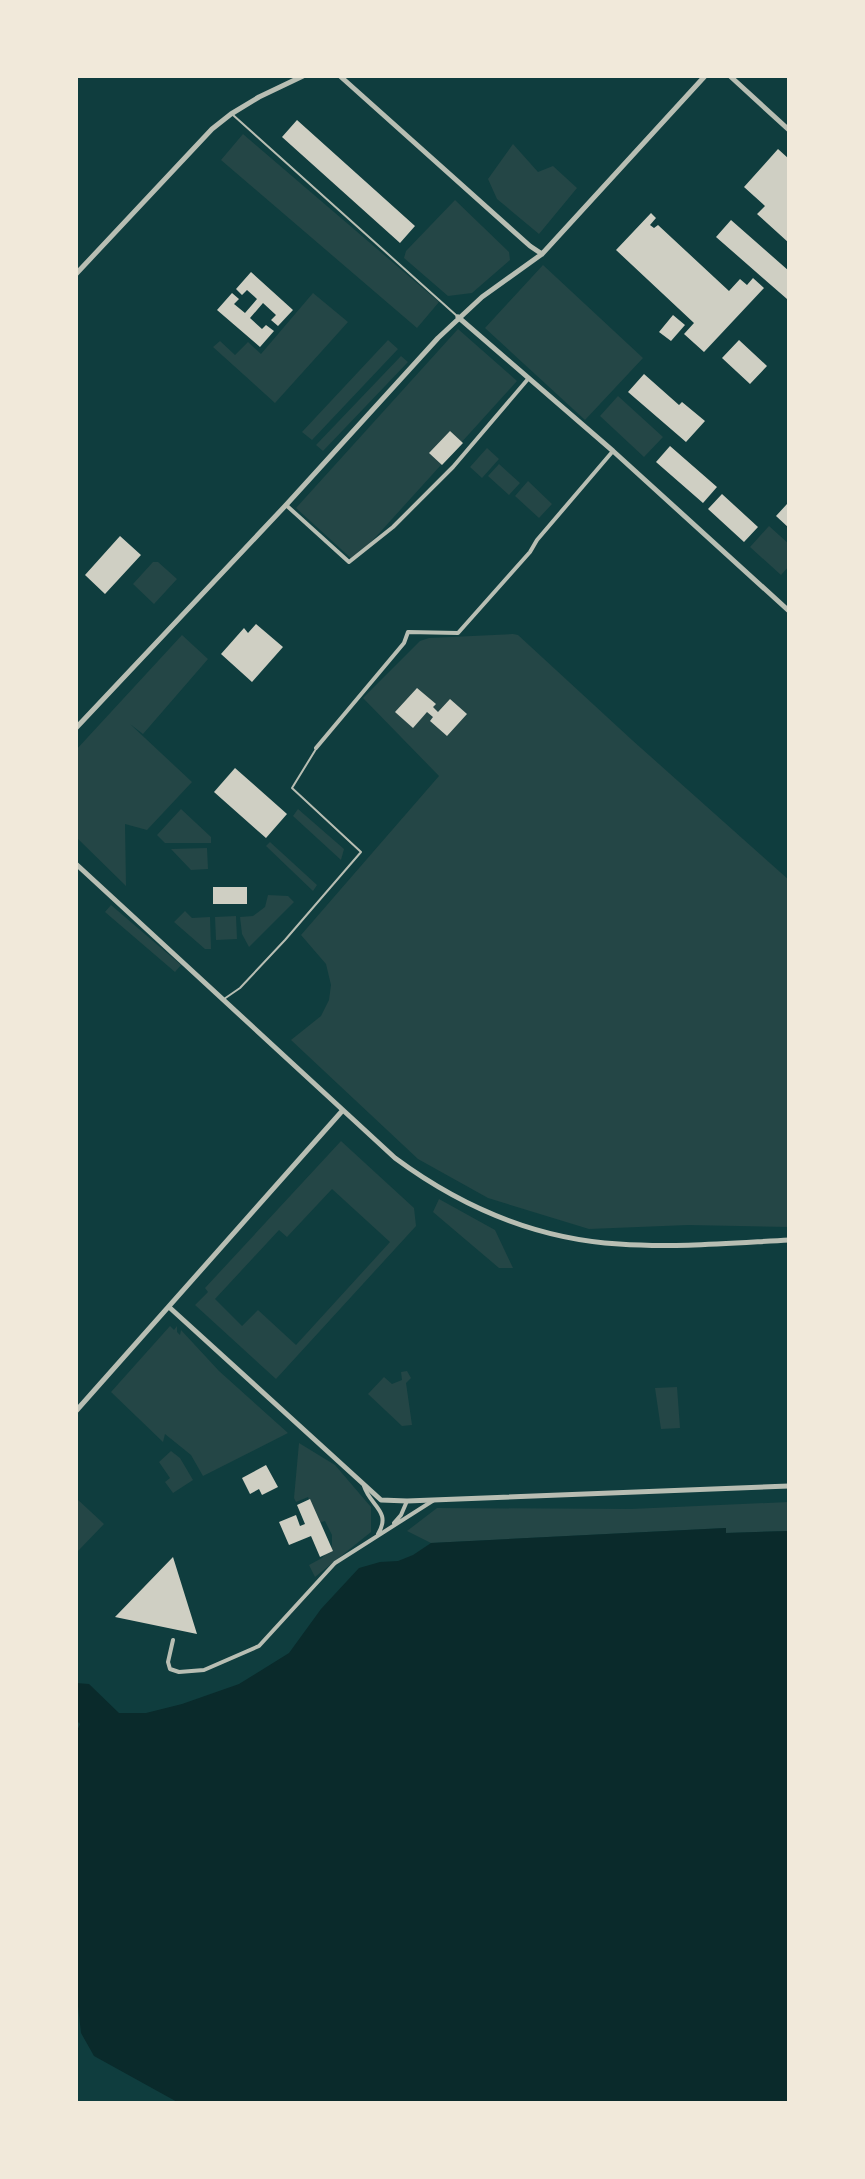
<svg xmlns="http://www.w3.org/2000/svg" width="865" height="2179" viewBox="0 0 865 2179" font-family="Lato,sans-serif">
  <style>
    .green { fill: #244646; fill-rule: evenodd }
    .water { fill: #0a2a2b }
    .building { fill: #cfcfc3 }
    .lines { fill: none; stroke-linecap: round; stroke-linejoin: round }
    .service { stroke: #b8beb3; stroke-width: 2 }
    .minor { stroke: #b8beb3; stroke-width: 4 }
    .tertiary { stroke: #b8beb3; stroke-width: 5 }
  </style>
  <rect width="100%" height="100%" fill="#0f3d3e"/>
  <path class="green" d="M243 134 439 302 417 328 221 160Z
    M513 144 538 172 553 166 577 188 539 234 497 199 488 179Z
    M455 200 509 252 510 260 472 293 448 296 404 258 406 251Z
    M543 265 643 358 585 420 485 328Z
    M313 293 348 322 275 403 213 347 220 341 235 355 248 342 261 354Z
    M458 329 517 381 354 561 296 508Z
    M388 340 398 349 312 440 302 432Z
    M401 356 408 362 323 451 316 445Z
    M618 396 663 437 644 457 600 416Z
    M487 448 499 459 482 478 470 467Z
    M499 464 520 483 509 495 488 476Z
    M528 481 552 504 539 518 515 496Z
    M769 526 789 544V566L781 575 750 547Z
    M153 562H158L177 579 154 604 133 584Z
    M513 634 518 635 632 740 789 880V1227L688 1225 589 1229 488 1198 418 1159 291 1040 321 1016 329 1000 331 985 326 964 301 935 439 776 363 698 420 641 429 638Z
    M182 635 208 659 143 734 130 724 192 782 147 830 125 824 126 886 76 837V750Z
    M181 809 211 837V843H165L157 835Z
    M298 809 344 849 341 860 293 816Z
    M270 842 317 885 313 891 266 846Z
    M207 848 208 869 191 870 171 849Z
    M268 895 288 896 294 902 249 947 242 934 240 917 253 916 265 907Z
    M111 905 181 965 175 972 105 912Z
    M185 911 192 918 210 917 211 949H205L174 922Z
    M236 916 237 939 216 940 215 917Z
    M341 1141 414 1208 416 1226 276 1379 195 1305 208 1292 205 1288ZM332 1189 390 1242 296 1345 258 1310 242 1326 215 1299 279 1230 287 1237Z
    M439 1199 495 1230 513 1268H499L433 1212Z
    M170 1326 174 1330 177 1326V1332L180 1335 181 1330 219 1371 288 1433 203 1476 191 1455 165 1434 163 1442 111 1392Z
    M407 1371 411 1378 406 1383 412 1425 402 1426 368 1394 384 1377 392 1384 402 1380 401 1372Z
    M677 1387 680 1428 661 1429 655 1388Z
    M299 1443 335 1465 371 1507V1532L315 1577 309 1565 322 1558 332 1546V1535L325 1521 318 1523 308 1497 296 1502 294 1498Z
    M171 1451 180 1458 193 1480 173 1493 165 1482 170 1478 159 1462Z
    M76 1498 104 1524 78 1551 76 1549Z
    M789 1502V1531L726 1533 725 1528 431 1543 407 1531 437 1508 631 1509Z"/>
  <path class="water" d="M726 1528V1533L789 1531V2103H179L94 2056 81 2033 76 1988V1733L80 1724 76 1720V1683L89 1684 119 1713H146L182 1704 239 1684 289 1653 321 1609 359 1568 380 1562 398 1561 413 1555 431 1543Z"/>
  <path class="building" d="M297 120 415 226 400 243 282 137Z
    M778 149 789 159V243L757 214 765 206 744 187Z
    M651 213 656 218 650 225 654 228 658 225 729 291 740 279 747 285 753 278 764 288 704 352 684 334 694 323 616 250Z
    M731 220 789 271V296L787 299 716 237Z
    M251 272 293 310 278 326 271 320 276 315 263 303 250 318 262 329 266 325 274 331 260 347 217 310 232 293 239 299 234 304 245 313 257 299 247 290 242 295 236 289Z
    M673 315 685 325 671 341 659 332Z
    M739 340 767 366 750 384 722 358Z
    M644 374 679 405 682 402 705 421 686 442 628 392Z
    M450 431 463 443 442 465 429 453Z
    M670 446 717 487 703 503 656 462Z
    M722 494 758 527 744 542 708 509Z
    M787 504 789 507V528L776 516Z
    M120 536 141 555 105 594 85 575Z
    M256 624 283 647 252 682 221 654 244 628 248 633Z
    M417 688 436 704 433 707 438 712 450 699 467 714 447 736 430 721 433 717 427 712 413 728 395 712Z
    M235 768 287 814 266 838 214 792Z
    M213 887H247V904H213Z
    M266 1465 278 1487 262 1495 259 1489 250 1494 242 1478Z
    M310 1499 333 1551 320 1557 311 1536 289 1545 279 1522 296 1515 300 1526 305 1524 297 1505Z
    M173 1557 197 1634 115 1617Z"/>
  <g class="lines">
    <path class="service" d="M233 115 457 316
      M224 999 240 988 285 940 361 852 292 788 316 749"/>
    <path class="minor" d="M286 505 349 562 393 527 453 467 528 379
      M316 748 404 643 408 632 458 633 530 552 537 540 613 451
      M364 1486C370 1506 392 1511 378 1534
      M394 1523 401 1515 407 1501
      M173 1640 168 1662 170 1669 179 1672 204 1670 259 1646 335 1563 434 1500"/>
    <path class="tertiary" d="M340 76 530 246 542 254
      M730 76 789 130
      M76 274 212 129 231 114 259 97 303 76
      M458 317 613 451 789 611
      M76 728 286 505 438 338 482 297 542 254 705 76
      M76 864 395 1158C460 1206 536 1239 619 1244 675 1248 732 1243 789 1240
      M169 1307 381 1500 407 1501 789 1486
      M76 1411 343 1110"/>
  </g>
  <rect width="865" height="2179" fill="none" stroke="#f1e9da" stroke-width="156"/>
</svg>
